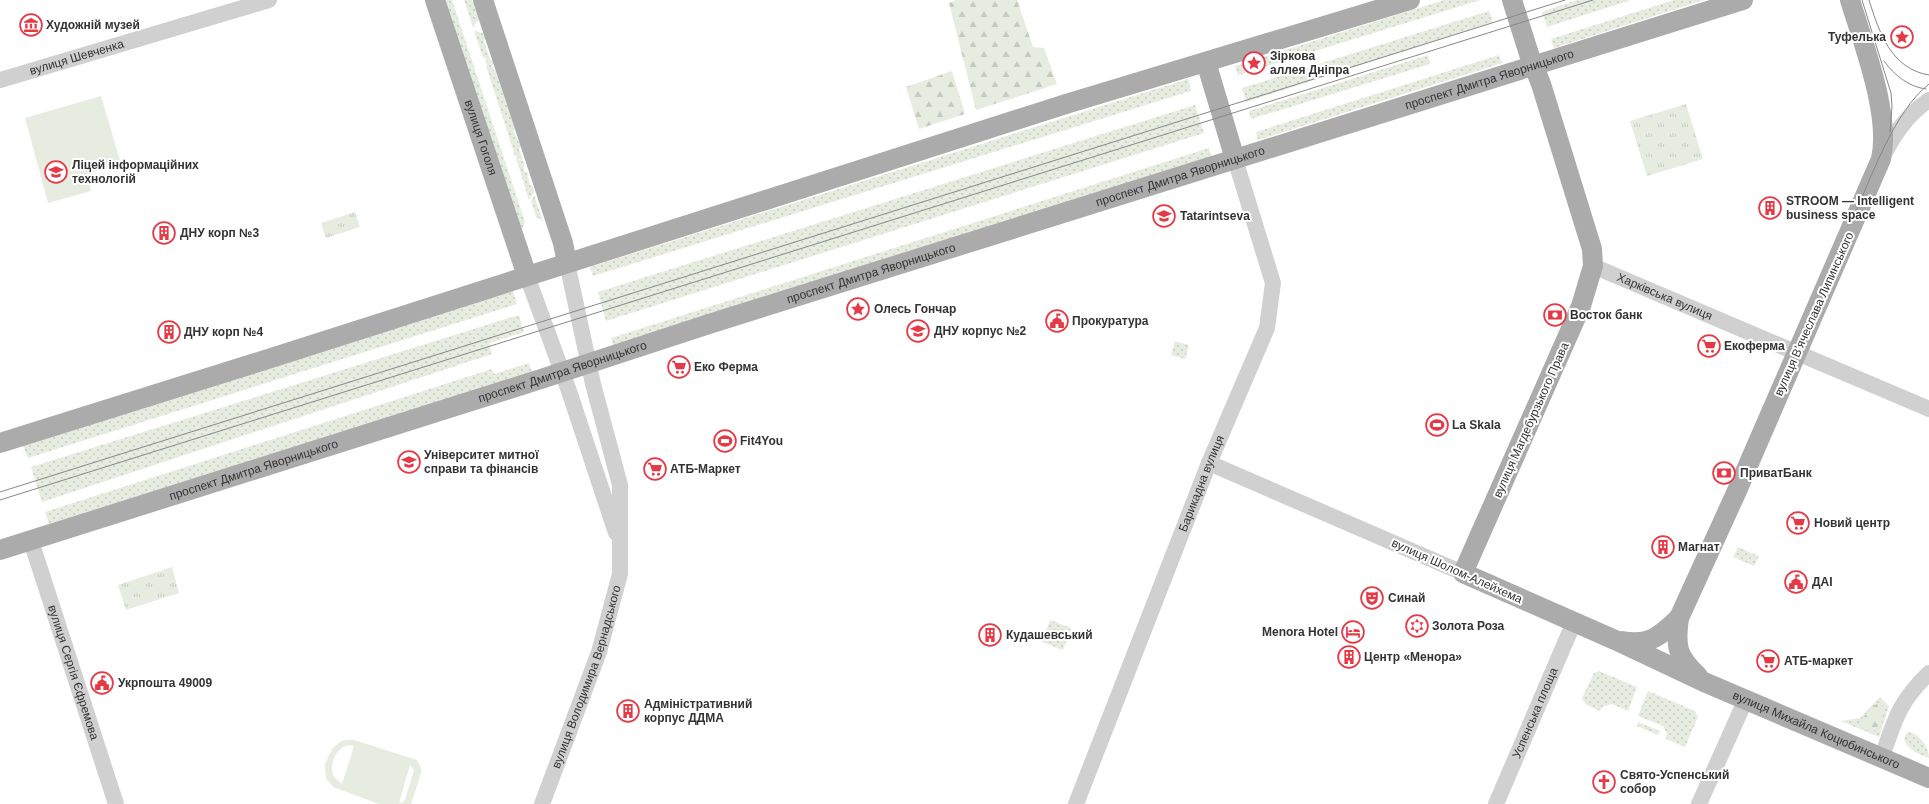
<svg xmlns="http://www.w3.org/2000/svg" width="1929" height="804" viewBox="0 0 1929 804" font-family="Helvetica,sans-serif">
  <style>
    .grass { fill: url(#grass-dots) }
    .forest { fill: url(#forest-firs) }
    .park { fill: url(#park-tufts) }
    .pitch { fill: #e6ecdf; fill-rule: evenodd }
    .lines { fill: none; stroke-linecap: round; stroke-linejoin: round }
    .minor { stroke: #d0d0d0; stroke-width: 16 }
    .major { stroke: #ababab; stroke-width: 20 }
    .tram { stroke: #888; stroke-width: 1 }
    .labels { text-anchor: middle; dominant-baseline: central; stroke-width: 4; stroke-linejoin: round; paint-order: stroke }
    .poi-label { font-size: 12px; font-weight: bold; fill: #333; stroke: #fff; text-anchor: start }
    .street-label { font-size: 12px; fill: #333; stroke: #fff }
  </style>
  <defs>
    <pattern id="grass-dots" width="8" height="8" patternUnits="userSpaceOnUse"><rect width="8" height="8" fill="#e6ecdf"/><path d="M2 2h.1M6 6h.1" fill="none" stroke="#c6cbc0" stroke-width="1.8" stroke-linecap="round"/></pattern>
    <pattern id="forest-firs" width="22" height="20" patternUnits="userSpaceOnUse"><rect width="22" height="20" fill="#e6ecdf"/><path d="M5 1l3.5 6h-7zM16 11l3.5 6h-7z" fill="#c6cbc0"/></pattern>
    <pattern id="park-tufts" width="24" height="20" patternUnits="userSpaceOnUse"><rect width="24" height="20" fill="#e6ecdf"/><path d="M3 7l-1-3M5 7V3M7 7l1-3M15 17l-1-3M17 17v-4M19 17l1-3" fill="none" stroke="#c6cbc0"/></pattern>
  </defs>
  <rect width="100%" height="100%" fill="#fff"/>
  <path class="grass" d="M444 0H452L525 222 521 231Z
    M464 0H472L479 19 473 27Z
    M1444 0H1480L1238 75 1235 66Z
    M1577 0H1631L1547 27 1542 12Z
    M1674 0H1704L1554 48 1551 39Z
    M1489 11 1493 22 1246 102 1242 88Z
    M474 30 484 34 485 38 484 41 490 60H492L494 64 492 65 494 71 495 70 515 129 513 130 521 147 519 148 523 161 515 156 486 66 487 65 485 57 483 58Z
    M1428 55 1430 64 1251 119 1249 111Z
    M1499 55 1502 63 1258 140 1256 132Z
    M1188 79 1191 91 593 276 590 267Z
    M1195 105 1204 133 606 321 598 292Z
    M1209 148 1211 157 613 345 611 338Z
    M516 158 524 162V171L527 172 530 185 533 187 534 192 529 200Z
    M534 195C537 204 540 211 543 221L536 217 531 201Z
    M513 291 517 304 28 458 23 446Z
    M519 315 524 332 489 343 492 354 42 502 31 467Z
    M1175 341 1189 345 1185 359 1171 355Z
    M529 363 532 372 49 524 45 512 492 369 494 374Z
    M1738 547 1759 556 1754 566 1733 557Z
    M1050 620 1071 628 1063 650 1042 642Z
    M1599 671 1637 687 1628 711 1612 704 1602 707 1600 711 1585 704 1582 698 1594 673Z
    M1648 691 1695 711 1698 717 1685 747 1666 739 1667 734 1663 726 1638 716Z
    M1880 697 1889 706 1879 737 1841 721 1860 718Z
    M1638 722 1660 731 1658 735 1637 726Z
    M1907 732C1919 732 1929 747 1929 758 1919 754 1907 750 1904 739Z"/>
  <path class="forest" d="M956 0H1017L1033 47 1044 48 1057 84 976 110 949 3Z
    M952 71 965 114 919 129 906 87Z
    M1877 704 1883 706C1888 713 1881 730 1872 731 1867 732 1861 727 1857 725L1872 707Z"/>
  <path class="park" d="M1686 104 1703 159 1647 176 1630 121Z
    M355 212 360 227 326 238 321 223Z
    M172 567 179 593 126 610 118 585Z"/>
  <path class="pitch" d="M101 96 121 164 87 174 91 191 48 203 25 118Z
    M347 740H354L417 760 421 768V773L411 804H379L333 787 326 778 325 764 332 749 341 741ZM349 745 354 746 342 784 333 776C330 763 335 748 349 745ZM410 765 414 770 405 800 403 802 399 803Z"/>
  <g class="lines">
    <g class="minor">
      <path id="s1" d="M0 80 269 0"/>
      <path d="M1883 156C1895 133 1907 115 1929 100"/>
      <path id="s2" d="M1593 266 1929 409"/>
      <path d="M527 276 569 391 616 533"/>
      <path d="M1209 463 1463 573"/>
      <path id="s3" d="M31 541 116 804"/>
      <path d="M1882 757C1895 719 1899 702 1929 673"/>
      <path id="s4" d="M542 804 599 652 620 574V485L593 384 567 263"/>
      <path id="s5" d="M1076 804 1209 463 1267 328 1273 283 1235 159"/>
      <path id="s6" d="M1496 804 1574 622"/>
      <path d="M1699 804 1746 699"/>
    </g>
    <g class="major">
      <path id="s7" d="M435 0 527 276"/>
      <path d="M483 0 563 243 567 263"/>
      <path id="s8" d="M1512 0 1529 54 1541 84 1592 249 1593 266 1581 306 1463 573 1615 640 1704 682 1929 778"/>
      <path d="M1206 62 1235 159"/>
      <path d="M0 443 268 359 1066 104 1410 0"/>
      <path id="s9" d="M0 550 541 379 709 324 1743 0"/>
      <path d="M1622 641C1650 646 1660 636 1679 618"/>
      <path d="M1698 676C1677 656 1675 647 1679 618L1736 493 1881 159C1891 115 1863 43 1850 0"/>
    </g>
    <path class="tram" d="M1862 0 1891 93 1892 106 1890 132
      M1869 0C1879 32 1891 69 1929 75
      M1884 61C1894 75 1909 87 1926 89
      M1851 223C1870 181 1893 112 1929 84
      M0 492 1565 0
      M0 500 1593 0"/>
  </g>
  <defs>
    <g id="museum-ring" transform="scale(1.15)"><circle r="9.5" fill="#fff" stroke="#e63946" stroke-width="1.5"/><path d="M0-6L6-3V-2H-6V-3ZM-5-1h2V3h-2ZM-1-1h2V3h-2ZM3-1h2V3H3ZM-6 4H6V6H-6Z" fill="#e63946"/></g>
    <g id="sight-ring" transform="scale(1.15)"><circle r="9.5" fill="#fff" stroke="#e63946" stroke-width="1.5"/><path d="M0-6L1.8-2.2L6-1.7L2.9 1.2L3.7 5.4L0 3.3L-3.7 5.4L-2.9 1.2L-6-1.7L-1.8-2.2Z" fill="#e63946"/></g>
    <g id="school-ring" transform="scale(1.15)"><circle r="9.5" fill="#fff" stroke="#e63946" stroke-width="1.5"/><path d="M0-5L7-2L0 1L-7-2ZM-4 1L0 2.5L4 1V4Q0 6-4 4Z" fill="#e63946"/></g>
    <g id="building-ring" transform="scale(1.15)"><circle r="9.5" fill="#fff" stroke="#e63946" stroke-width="1.5"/><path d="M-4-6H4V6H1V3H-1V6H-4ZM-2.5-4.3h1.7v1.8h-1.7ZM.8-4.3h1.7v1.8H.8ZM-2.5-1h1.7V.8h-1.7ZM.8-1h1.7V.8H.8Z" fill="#e63946"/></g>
    <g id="bank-ring" transform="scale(1.15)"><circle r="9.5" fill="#fff" stroke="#e63946" stroke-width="1.5"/><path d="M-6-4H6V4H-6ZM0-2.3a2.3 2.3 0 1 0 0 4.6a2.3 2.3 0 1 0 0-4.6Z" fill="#e63946"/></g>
    <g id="civic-ring" transform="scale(1.15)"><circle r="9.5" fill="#fff" stroke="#e63946" stroke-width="1.5"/><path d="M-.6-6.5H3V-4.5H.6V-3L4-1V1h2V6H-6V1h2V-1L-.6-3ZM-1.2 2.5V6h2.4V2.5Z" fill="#e63946"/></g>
    <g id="university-ring" transform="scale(1.15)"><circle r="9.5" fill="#fff" stroke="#e63946" stroke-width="1.5"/><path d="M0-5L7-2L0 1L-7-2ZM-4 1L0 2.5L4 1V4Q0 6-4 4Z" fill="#e63946"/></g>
    <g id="supermarket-ring" transform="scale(1.15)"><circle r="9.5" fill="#fff" stroke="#e63946" stroke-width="1.5"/><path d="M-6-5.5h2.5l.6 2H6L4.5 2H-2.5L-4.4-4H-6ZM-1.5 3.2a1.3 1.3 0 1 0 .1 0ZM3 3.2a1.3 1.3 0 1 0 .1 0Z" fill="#e63946"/></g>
    <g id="stadium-ring" transform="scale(1.15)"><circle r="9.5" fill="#fff" stroke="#e63946" stroke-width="1.5"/><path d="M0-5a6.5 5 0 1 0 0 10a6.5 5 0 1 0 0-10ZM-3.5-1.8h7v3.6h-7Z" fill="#e63946"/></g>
    <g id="theatre-ring" transform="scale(1.15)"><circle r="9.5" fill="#fff" stroke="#e63946" stroke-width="1.5"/><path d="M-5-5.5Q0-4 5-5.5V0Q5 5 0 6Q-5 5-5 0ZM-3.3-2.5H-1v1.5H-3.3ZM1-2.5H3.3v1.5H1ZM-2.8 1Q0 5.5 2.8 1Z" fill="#e63946"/></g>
    <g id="synagogue-ring" transform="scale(1.15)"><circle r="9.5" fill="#fff" stroke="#e63946" stroke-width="1.5"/><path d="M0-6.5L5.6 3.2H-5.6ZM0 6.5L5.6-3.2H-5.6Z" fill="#e63946"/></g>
    <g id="hotel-ring" transform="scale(1.15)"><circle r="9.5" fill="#fff" stroke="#e63946" stroke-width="1.5"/><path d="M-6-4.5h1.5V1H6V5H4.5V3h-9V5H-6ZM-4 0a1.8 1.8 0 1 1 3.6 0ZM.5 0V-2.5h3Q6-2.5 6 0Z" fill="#e63946"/></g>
    <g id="church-ring" transform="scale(1.15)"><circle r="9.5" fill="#fff" stroke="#e63946" stroke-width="1.5"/><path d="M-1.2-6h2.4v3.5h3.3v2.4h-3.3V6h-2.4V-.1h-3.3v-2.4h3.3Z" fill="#e63946"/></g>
  </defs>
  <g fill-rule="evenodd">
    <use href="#museum-ring" x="31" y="25"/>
    <use href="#sight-ring" x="1902" y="37"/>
    <use href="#sight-ring" x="1254" y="63"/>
    <use href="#school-ring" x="56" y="172"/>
    <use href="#building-ring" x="1770" y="208"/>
    <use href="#school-ring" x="1164" y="216"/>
    <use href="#building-ring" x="164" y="233"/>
    <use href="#sight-ring" x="858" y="309"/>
    <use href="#bank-ring" x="1555" y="315"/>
    <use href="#civic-ring" x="1057" y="321"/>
    <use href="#university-ring" x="918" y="331"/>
    <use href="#building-ring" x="169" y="332"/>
    <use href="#supermarket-ring" x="1709" y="346"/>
    <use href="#supermarket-ring" x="679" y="367"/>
    <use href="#stadium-ring" x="1437" y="425"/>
    <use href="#stadium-ring" x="725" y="441"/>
    <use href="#university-ring" x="409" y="462"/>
    <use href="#supermarket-ring" x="655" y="469"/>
    <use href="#bank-ring" x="1724" y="473"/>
    <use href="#supermarket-ring" x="1798" y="523"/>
    <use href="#building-ring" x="1663" y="547"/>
    <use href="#civic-ring" x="1796" y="582"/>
    <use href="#theatre-ring" x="1372" y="598"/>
    <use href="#synagogue-ring" x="1417" y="626"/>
    <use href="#hotel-ring" x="1353" y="632"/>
    <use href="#building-ring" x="990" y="635"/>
    <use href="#building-ring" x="1349" y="657"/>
    <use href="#supermarket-ring" x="1768" y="661"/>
    <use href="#civic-ring" x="102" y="683"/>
    <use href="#building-ring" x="628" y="711"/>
    <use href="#church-ring" x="1604" y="782"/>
  </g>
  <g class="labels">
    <g class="poi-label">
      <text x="46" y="25">Художній музей</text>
      <text x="1886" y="37" text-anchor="end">Туфелька</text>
      <text x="1270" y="56">Зіркова<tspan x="1270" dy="14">аллея Дніпра</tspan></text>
      <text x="72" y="165">Ліцей інформаційних<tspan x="72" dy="14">технологій</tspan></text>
      <text x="1786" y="201">STROOM — Intelligent<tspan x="1786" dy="14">business space</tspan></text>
      <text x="1180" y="216">Tatarintseva</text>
      <text x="180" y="233">ДНУ корп №3</text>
      <text x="874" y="309">Олесь Гончар</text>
      <text x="1570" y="315">Восток банк</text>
      <text x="1072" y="321">Прокуратура</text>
      <text x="934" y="331">ДНУ корпус №2</text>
      <text x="184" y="332">ДНУ корп №4</text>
      <text x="1724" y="346">Екоферма</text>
      <text x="694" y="367">Еко Ферма</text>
      <text x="1452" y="425">La Skala</text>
      <text x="740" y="441">Fit4You</text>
      <text x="424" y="455">Університет митної<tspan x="424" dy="14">справи та фінансів</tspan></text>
      <text x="670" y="469">АТБ-Маркет</text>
      <text x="1740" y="473">ПриватБанк</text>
      <text x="1814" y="523">Новий центр</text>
      <text x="1678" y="547">Магнат</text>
      <text x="1812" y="582">ДАІ</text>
      <text x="1388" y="598">Синай</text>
      <text x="1432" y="626">Золота Роза</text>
      <text x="1338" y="632" text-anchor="end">Menora Hotel</text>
      <text x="1006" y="635">Кудашевський</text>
      <text x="1364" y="657">Центр «Менора»</text>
      <text x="1784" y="661">АТБ-маркет</text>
      <text x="118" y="683">Укрпошта 49009</text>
      <text x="644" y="704">Адміністративний<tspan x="644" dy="14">корпус ДДМА</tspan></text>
      <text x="1620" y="775">Свято-Успенський<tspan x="1620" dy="14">собор</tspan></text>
    </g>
    <g class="street-label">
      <text stroke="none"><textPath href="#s1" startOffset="80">вулиця Шевченка</textPath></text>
      <text stroke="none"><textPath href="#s9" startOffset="1562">проспект Дмитра Яворницького</textPath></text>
      <text stroke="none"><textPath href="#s7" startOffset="145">вулиця Гоголя</textPath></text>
      <text stroke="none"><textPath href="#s9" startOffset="1238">проспект Дмитра Яворницького</textPath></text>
      <text stroke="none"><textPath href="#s9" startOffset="914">проспект Дмитра Яворницького</textPath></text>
      <text stroke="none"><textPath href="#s2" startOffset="78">Харківська вулиця</textPath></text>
      <text transform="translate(1814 314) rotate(-66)">вулиця Вʼячеслава Липинського</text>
      <text stroke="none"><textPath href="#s9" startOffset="590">проспект Дмитра Яворницького</textPath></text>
      <text transform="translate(1531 420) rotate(-66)">вулиця Магдебурзького Права</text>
      <text stroke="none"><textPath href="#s9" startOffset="266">проспект Дмитра Яворницького</textPath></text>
      <text stroke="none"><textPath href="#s5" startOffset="344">Барикадна вулиця</textPath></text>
      <text transform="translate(1457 571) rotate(24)">вулиця Шолом-Алейхема</text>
      <text stroke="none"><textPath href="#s3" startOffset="138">вулиця Сергія Єфремова</textPath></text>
      <text stroke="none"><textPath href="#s4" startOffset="135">вулиця Володимира Вернадського</textPath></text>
      <text stroke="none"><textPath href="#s6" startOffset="99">Успенська площа</textPath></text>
      <text stroke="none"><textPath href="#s8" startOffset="999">вулиця Михайла Коцюбинського</textPath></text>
    </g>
  </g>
</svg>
